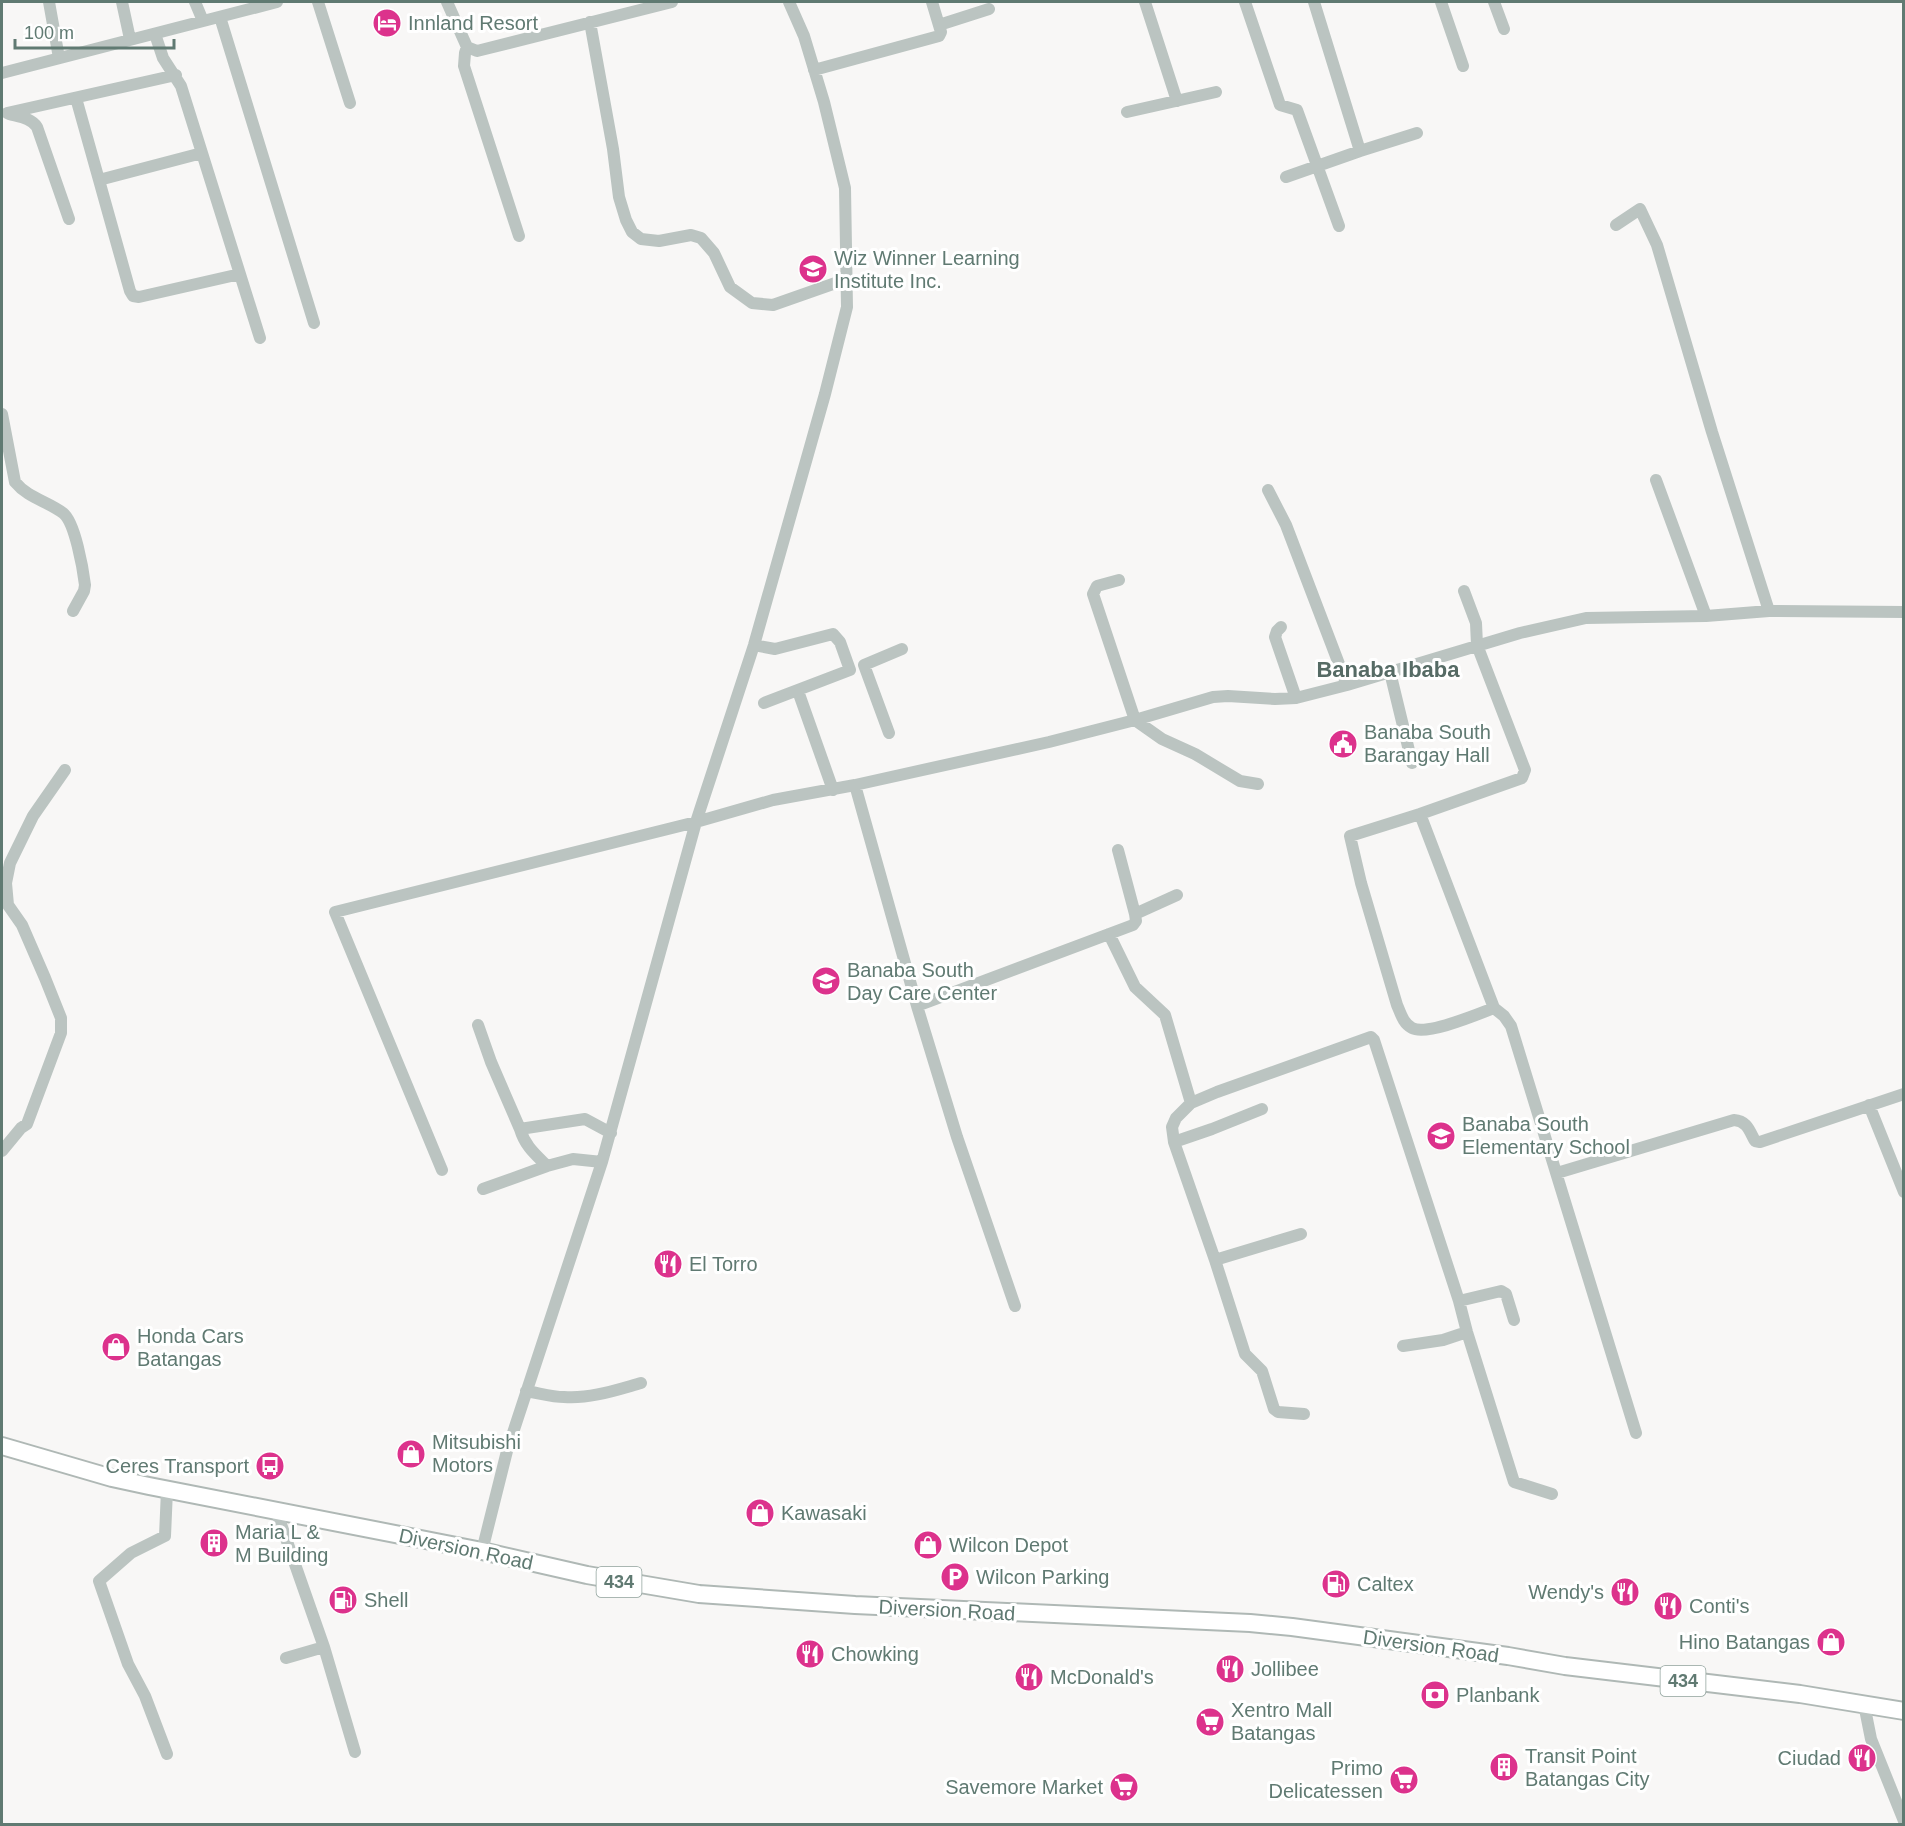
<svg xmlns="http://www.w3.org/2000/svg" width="1905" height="1826" viewBox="0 0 1905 1826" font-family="Helvetica,sans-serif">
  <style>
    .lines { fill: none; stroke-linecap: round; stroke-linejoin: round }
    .highway-casing { stroke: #afb8b5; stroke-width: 20 }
    .minor { stroke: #bbc4c1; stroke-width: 12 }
    .highway { stroke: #fff; stroke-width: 16 }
    .labels { text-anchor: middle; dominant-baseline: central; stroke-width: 6; stroke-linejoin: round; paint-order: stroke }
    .shield { fill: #fff; stroke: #90a29c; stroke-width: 1.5 }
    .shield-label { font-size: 18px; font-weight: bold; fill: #607a72 }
    .poi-label { font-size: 20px; fill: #607a72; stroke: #fff; text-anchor: start }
    .street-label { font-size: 20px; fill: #607a72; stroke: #fff }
    .quarter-label { font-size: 22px; font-weight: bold; fill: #566b65; stroke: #fff }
  </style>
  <rect width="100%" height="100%" fill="#f8f7f6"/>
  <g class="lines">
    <g class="highway-casing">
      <path id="highway" d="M2 1446 112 1478 149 1486 482 1551 587 1575 699 1594 855 1605 1250 1623 1292 1627 1508 1656 1565 1666 1800 1694 1904 1711"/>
    </g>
    <path class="minor" d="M49 2 59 58
      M122 2 130 39
      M195 2 203 21
      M318 2 350 103
      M447 2 467 47 477 51 672 2
      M1145 2 1177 101
      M1245 2 1280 105 1297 110 1339 226
      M1314 2 1360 151 1417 133
      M1441 2 1463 66
      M1494 2 1504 29
      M220 17 314 323
      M590 22 613 149 619 197 626 220 632 232 641 239 659 241 691 235 701 238 714 253 730 287 752 303 773 305 847 279
      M939 25 989 9
      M155 34 163 58 181 86 260 338
      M467 47 465 53 464 66 519 236
      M814 70 939 36 941 32 932 2
      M2 73 277 2
      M76 98 99 180
      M1127 112 1216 92
      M7 113 176 75
      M9 114C20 117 31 118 37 127L69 219
      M202 153 99 180 130 291 133 296 139 297 240 274
      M1286 177 1360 151
      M1616 225 1640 209 1657 245 1712 432 1769 611
      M2 414 15 482C28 498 47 501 63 513 75 522 83 569 85 585L84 591 73 611
      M1656 480 1706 616
      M1268 490 1286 525 1347 685
      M1119 580 1097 586 1093 594 1135 720 1162 739 1195 754 1240 781 1258 784
      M1464 591 1476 623 1477 645 1525 770 1522 778 1420 814 1350 836 1361 883 1397 1005C1401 1014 1403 1023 1412 1028 1427 1036 1478 1014 1494 1008
      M1281 627 1277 631 1275 637 1296 698
      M754 645 775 649 833 634 840 642 850 670 764 703
      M1390 672 1412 763
      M798 691 833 790
      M889 733 864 665 902 649
      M855 785 917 1006 957 1137 1015 1306
      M1420 814 1494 1008 1504 1016 1511 1026 1636 1433
      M1135 914 1177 895
      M1109 934 1135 987 1165 1015 1191 1103
      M917 1006 1133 925 1136 921 1135 914 1118 850
      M478 1025 491 1062 520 1129C525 1146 535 1154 547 1166
      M1869 1105 1904 1192
      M520 1129 585 1119 611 1133
      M1174 1142 1212 1129 1262 1109
      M2 1151 21 1128 27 1124 61 1033V1018L45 978 22 925 8 905 6 883 10 863 33 816 65 770
      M442 1170 335 912 696 822 773 800 855 785 1049 742 1135 720 1213 697 1228 696 1275 699 1296 698 1347 685 1520 633 1586 618 1706 616 1769 611 1904 612
      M1557 1173 1734 1120C1747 1121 1749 1130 1755 1141L1760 1142 1904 1094
      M483 1189 547 1166 573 1159 602 1162
      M1215 1260 1301 1234
      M1459 1301 1501 1291 1506 1294 1514 1320
      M1403 1346 1443 1340 1467 1332
      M526 1391C539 1393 552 1397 564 1397 590 1399 616 1390 641 1383
      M1304 1414 1278 1412 1274 1409 1262 1371 1245 1354 1215 1260 1174 1142 1172 1127 1176 1118 1191 1103 1217 1092 1371 1037 1374 1040 1459 1301 1467 1332 1514 1482 1552 1494
      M276 1510 324 1647 355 1752
      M482 1551 507 1451 602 1162 696 822 754 645 825 394 847 307 845 188 824 102 804 36 789 2
      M286 1658 324 1647
      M1864 1704 1871 1739 1904 1821
      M167 1754 145 1696 128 1664 99 1581 131 1553 165 1536 167 1490"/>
    <use href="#highway" class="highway"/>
  </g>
  <defs>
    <g id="hotel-disc" transform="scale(1.5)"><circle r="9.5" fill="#dc328c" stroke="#fff"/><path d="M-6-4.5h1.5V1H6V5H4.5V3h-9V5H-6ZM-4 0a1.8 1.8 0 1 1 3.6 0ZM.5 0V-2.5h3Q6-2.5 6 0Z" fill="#fff"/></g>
    <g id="school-disc" transform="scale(1.5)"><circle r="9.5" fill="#dc328c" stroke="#fff"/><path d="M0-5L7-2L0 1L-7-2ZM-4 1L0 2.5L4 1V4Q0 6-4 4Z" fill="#fff"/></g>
    <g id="civic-disc" transform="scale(1.5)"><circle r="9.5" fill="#dc328c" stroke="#fff"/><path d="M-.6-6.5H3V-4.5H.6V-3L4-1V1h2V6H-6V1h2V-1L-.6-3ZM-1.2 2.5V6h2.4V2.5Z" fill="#fff"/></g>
    <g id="restaurant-disc" transform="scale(1.5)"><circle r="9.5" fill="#dc328c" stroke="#fff"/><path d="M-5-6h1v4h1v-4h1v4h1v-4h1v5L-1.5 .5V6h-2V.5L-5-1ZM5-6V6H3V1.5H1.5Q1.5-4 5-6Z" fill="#fff"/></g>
    <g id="shop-disc" transform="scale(1.5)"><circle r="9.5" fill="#dc328c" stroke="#fff"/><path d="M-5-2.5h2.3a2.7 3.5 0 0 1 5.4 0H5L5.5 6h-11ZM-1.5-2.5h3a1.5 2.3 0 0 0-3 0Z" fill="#fff"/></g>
    <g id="bus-disc" transform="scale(1.5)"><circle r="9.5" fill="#dc328c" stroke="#fff"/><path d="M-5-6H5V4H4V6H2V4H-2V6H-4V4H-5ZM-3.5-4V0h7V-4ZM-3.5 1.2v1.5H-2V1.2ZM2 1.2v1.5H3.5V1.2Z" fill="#fff"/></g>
    <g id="building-disc" transform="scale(1.5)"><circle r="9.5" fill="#dc328c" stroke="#fff"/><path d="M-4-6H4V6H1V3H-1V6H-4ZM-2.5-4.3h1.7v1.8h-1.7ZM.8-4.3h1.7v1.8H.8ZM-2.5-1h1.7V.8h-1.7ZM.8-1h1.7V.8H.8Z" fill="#fff"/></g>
    <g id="parking-disc" transform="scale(1.5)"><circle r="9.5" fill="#dc328c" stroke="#fff"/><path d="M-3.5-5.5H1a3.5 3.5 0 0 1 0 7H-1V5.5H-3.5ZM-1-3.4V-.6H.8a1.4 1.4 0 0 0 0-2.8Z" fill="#fff"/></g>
    <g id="fuel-disc" transform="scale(1.5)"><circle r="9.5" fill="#dc328c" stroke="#fff"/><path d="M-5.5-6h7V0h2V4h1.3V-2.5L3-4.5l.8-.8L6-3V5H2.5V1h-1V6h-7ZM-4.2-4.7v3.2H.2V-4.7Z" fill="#fff"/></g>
    <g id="bank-disc" transform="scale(1.5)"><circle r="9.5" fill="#dc328c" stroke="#fff"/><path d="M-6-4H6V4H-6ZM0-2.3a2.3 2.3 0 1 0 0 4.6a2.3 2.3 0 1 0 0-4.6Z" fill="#fff"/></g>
    <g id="supermarket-disc" transform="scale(1.5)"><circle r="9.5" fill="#dc328c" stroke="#fff"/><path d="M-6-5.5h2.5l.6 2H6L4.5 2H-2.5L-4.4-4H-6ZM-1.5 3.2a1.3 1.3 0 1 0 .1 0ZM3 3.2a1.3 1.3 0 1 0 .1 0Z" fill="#fff"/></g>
  </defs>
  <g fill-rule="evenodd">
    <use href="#hotel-disc" x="387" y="23"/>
    <use href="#school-disc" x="813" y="269"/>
    <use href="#civic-disc" x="1343" y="744"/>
    <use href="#school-disc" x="826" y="981"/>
    <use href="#school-disc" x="1441" y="1136"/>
    <use href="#restaurant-disc" x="668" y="1264"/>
    <use href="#shop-disc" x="116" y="1347"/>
    <use href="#shop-disc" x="411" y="1454"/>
    <use href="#bus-disc" x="270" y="1466"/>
    <use href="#shop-disc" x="760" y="1513"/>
    <use href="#building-disc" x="214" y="1543"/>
    <use href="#shop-disc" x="928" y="1545"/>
    <use href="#parking-disc" x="955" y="1577"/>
    <use href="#fuel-disc" x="1336" y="1584"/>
    <use href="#restaurant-disc" x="1625" y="1592"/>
    <use href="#fuel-disc" x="343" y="1600"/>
    <use href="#restaurant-disc" x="1668" y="1606"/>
    <use href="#shop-disc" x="1831" y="1642"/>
    <use href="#restaurant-disc" x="810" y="1654"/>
    <use href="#restaurant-disc" x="1230" y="1669"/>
    <use href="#restaurant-disc" x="1029" y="1677"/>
    <use href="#bank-disc" x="1435" y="1695"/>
    <use href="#supermarket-disc" x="1210" y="1722"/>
    <use href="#restaurant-disc" x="1862" y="1758"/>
    <use href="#building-disc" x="1504" y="1767"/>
    <use href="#supermarket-disc" x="1404" y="1780"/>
    <use href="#supermarket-disc" x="1124" y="1787"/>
  </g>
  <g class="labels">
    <g class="shield">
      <rect x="596.5" y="1567" width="45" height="30" rx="4.5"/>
      <rect x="1660.5" y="1666" width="45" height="30" rx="4.5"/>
    </g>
    <g class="shield-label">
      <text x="619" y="1582">434</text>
      <text x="1683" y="1681">434</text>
    </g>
    <g class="poi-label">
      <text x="408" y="23">Innland Resort</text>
      <text x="834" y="258">Wiz Winner Learning<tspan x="834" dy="23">Institute Inc.</tspan></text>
      <text x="1364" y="732">Banaba South<tspan x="1364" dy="23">Barangay Hall</tspan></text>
      <text x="847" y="970">Banaba South<tspan x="847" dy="23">Day Care Center</tspan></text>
      <text x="1462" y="1124">Banaba South<tspan x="1462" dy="23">Elementary School</tspan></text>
      <text x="689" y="1264">El Torro</text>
      <text x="137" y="1336">Honda Cars<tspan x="137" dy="23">Batangas</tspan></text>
      <text x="432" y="1442">Mitsubishi<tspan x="432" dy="23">Motors</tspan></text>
      <text x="249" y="1466" text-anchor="end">Ceres Transport</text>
      <text x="781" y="1513">Kawasaki</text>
      <text x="235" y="1532">Maria L &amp;<tspan x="235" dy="23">M Building</tspan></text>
      <text x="949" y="1545">Wilcon Depot</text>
      <text x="976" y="1577">Wilcon Parking</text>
      <text x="1357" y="1584">Caltex</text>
      <text x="1604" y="1592" text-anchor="end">Wendy's</text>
      <text x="364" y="1600">Shell</text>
      <text x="1689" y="1606">Conti's</text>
      <text x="1810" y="1642" text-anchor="end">Hino Batangas</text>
      <text x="831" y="1654">Chowking</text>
      <text x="1251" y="1669">Jollibee</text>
      <text x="1050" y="1677">McDonald's</text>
      <text x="1456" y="1695">Planbank</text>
      <text x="1231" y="1710">Xentro Mall<tspan x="1231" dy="23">Batangas</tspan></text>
      <text x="1525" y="1756">Transit Point<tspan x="1525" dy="23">Batangas City</tspan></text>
      <text x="1841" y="1758" text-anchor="end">Ciudad</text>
      <text x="1383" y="1768" text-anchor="end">Primo<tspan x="1383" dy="23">Delicatessen</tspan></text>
      <text x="1103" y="1787" text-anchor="end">Savemore Market</text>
    </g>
    <g class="street-label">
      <text transform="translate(466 1549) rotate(12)">Diversion Road</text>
      <text transform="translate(947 1610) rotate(3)">Diversion Road</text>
      <text transform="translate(1431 1646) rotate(8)">Diversion Road</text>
    </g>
    <g class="quarter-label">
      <text x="1388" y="669">Banaba Ibaba</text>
    </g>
  </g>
  <rect width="1905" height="1826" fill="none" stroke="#607a72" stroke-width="6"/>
  <path d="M15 39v9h159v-9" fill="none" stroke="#607a72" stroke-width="3"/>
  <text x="24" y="39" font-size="18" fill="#607a72" stroke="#ffffff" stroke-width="4.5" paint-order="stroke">100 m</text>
</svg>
